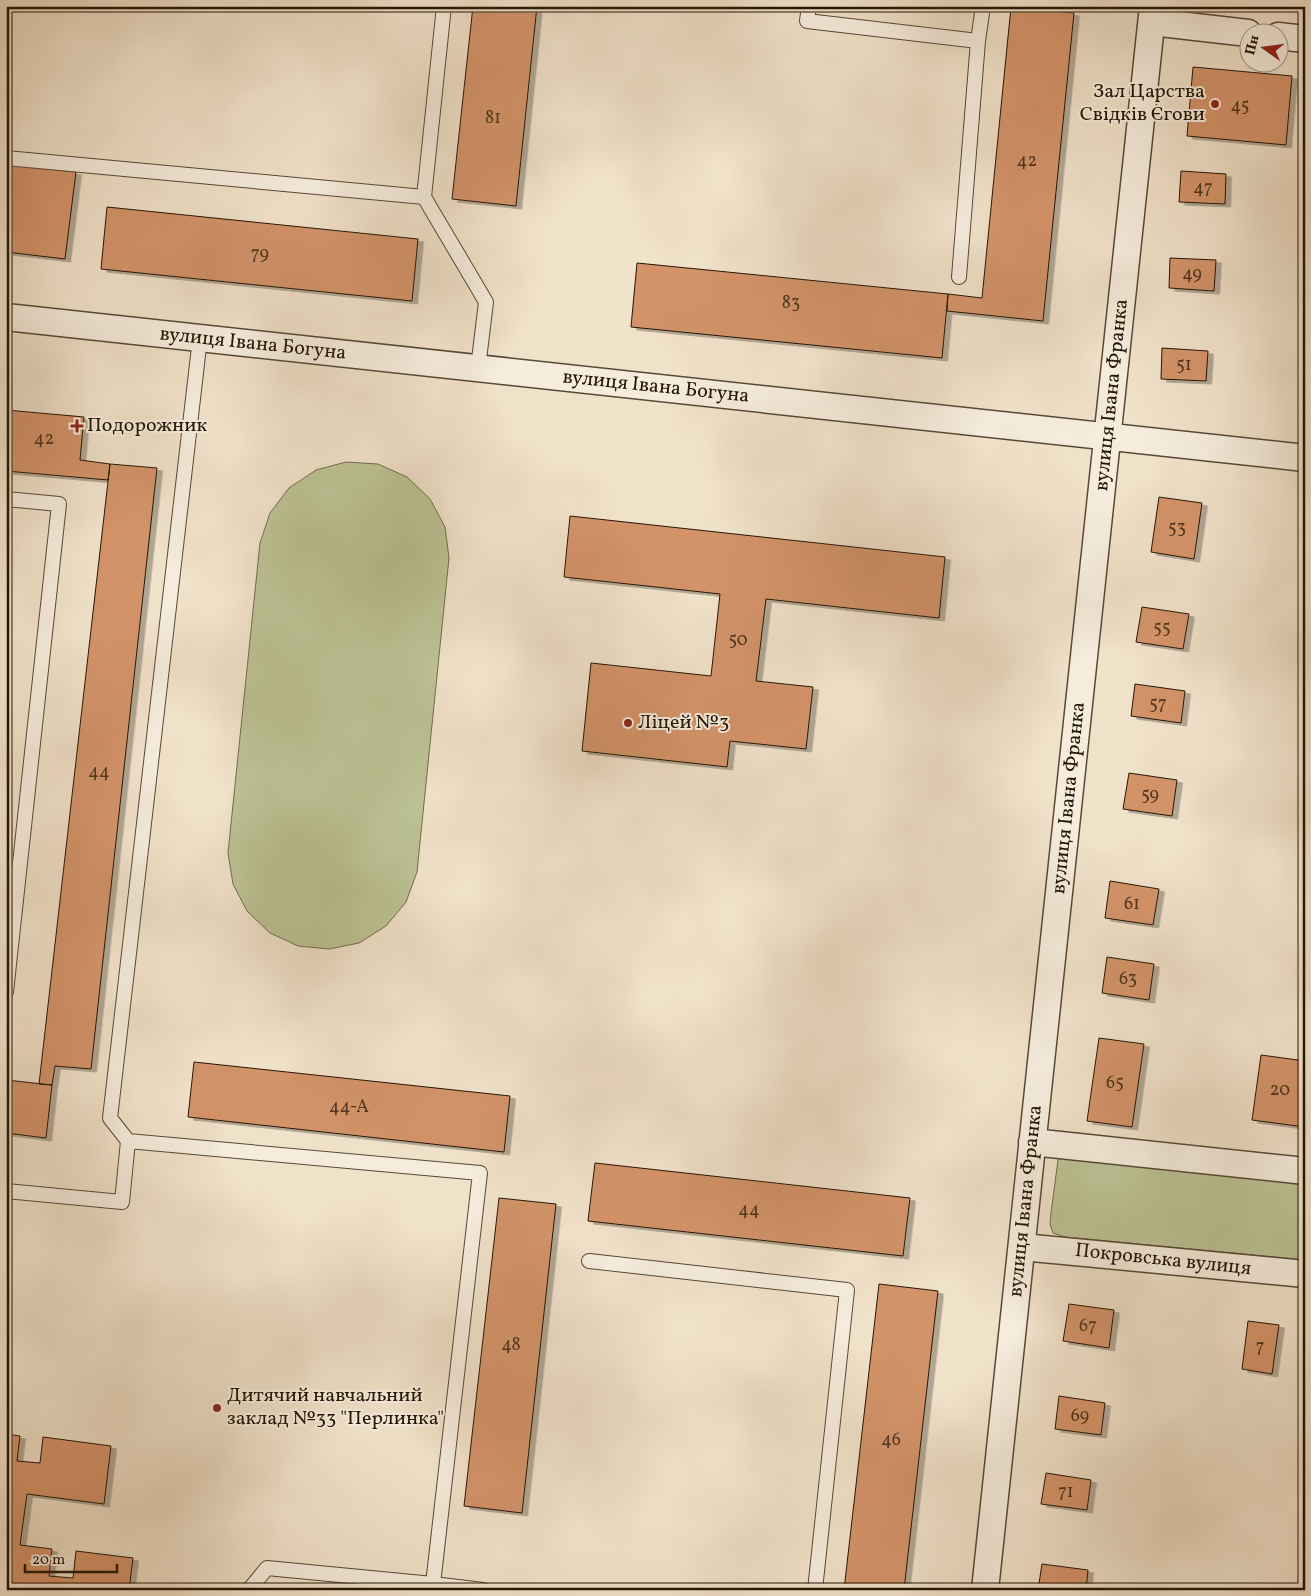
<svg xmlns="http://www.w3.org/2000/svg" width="1311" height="1596" viewBox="0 0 1311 1596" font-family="Vollkorn,serif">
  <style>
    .green { fill: #bcc295; stroke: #706c4d }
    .building { fill: #d39369; stroke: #241605; filter: url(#shadow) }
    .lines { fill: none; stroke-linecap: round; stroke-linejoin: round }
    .lane-casing { stroke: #574936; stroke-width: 16 }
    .street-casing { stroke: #574936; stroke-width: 29 }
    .lane { stroke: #f5ecdc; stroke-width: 14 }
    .street { stroke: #f5ecdc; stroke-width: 26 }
    .poi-dot { fill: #8f2418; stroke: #f5ecdc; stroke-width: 2 }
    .labels { text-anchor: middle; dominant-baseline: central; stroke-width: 4; stroke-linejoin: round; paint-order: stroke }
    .number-label { font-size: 18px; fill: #50351e }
    .poi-label { font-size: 20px; fill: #241605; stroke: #f5ecdc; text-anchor: start }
    .street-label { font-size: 20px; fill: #241605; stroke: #f5ecdc }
  </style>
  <defs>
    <filter id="shadow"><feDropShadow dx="5.5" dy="3" stdDeviation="0" flood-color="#0004"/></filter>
  </defs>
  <rect width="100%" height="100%" fill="#f0e1c9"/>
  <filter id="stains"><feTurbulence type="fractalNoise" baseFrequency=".004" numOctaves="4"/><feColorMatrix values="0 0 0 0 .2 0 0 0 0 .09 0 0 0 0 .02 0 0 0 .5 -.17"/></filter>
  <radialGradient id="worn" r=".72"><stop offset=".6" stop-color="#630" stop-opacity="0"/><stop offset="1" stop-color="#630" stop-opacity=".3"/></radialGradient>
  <path class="green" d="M346 462 378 464 407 477 430 499 445 527 449 558 417 872 406 902 386 926 359 943 329 949 298 946 270 933 247 911 233 884 228 853 260 543 270 513 289 488 316 470Z
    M1060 1145 1305 1168V1260L1065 1237 1053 1233 1050 1224 1051 1213Z"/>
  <path class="building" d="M473 6H537L516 206 452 199Z
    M1011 7 1074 13 1043 321 947 311 948 294 982 298Z
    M1193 67 1292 76 1286 145 1187 136Z
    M6 164 76 172 65 259 6 252Z
    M1181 171 1226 174 1225 204 1179 202Z
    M107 207 418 239 412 301 101 269Z
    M1170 258 1216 260 1214 291 1169 288Z
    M637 263 948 294 942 358 631 327Z
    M1162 348 1208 351 1206 381 1161 379Z
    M6 410 84 417 80 460 110 464 108 480 6 471Z
    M110 464 157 468 91 1069 55 1066 52 1085 39 1084Z
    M1159 497 1202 503 1194 559 1151 552Z
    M570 516 945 557 939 618 766 599 756 681 813 687 806 749 730 741 727 767 582 751 591 663 711 676 720 594 564 577Z
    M1142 607 1189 614 1183 649 1136 642Z
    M1135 684 1185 691 1181 723 1131 716Z
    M1129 773 1177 780 1172 816 1123 809Z
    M1110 881 1159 889 1153 925 1105 918Z
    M1107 957 1154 964 1149 1000 1102 993Z
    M1099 1038 1144 1044 1132 1127 1087 1121Z
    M1261 1055 1305 1061V1127L1252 1120Z
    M194 1062 510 1096 504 1152 188 1117Z
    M6 1080 52 1085 46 1138 6 1133Z
    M595 1163 910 1198 903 1256 588 1221Z
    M499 1198 556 1204 522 1513 464 1506Z
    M879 1284 938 1291 904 1590H844Z
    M1069 1304 1114 1310 1109 1348 1063 1341Z
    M1248 1321 1279 1325 1272 1374 1242 1369Z
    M1059 1396 1105 1403 1101 1435 1055 1429Z
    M6 1434 20 1436 17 1461 40 1463 43 1437 111 1446 104 1504 27 1494 20 1545 52 1549 49 1576 73 1578 76 1551 133 1558 129 1590H6Z
    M1046 1473 1091 1480 1087 1510 1041 1504Z
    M1042 1564 1088 1570 1086 1590H1038Z"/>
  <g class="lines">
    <g class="lane-casing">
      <path id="lane" d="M809 6 807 21 978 41
        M6 158 424 197 486 302 478 368
        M424 197 444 6
        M959 277 978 41 983 6
        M6 499 59 504 6 992
        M128 1141 110 1118 200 338
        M6 1191 122 1202 128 1141 480 1173 433 1584 267 1568 249 1590
        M589 1261 847 1290 815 1590
        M433 1584 483 1590"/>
    </g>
    <g class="street-casing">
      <path id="street" d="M1152 22 1248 33
        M1278 36 1305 39
        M6 317 1305 458
        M1032 1142 1305 1171
        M1022 1247 1305 1274
        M985 1590 1153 6"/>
    </g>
    <use href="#lane" class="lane"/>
    <use href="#street" class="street"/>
  </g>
  <g class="poi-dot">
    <circle cx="1215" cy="104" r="5"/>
    <path d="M74.5 418.5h5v5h5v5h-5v5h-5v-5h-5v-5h5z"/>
    <circle cx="628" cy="723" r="5"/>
    <circle cx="217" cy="1408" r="5"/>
  </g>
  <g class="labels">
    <g class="number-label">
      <text x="1240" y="106">45</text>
      <text x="493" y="118">81</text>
      <text x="1027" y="161">42</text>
      <text x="1203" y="188">47</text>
      <text x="260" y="254">79</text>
      <text x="1192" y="274">49</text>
      <text x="791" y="303">83</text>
      <text x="1184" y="365">51</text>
      <text x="44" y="439">42</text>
      <text x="1177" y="528">53</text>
      <text x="1162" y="628">55</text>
      <text x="738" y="640">50</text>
      <text x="1158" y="704">57</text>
      <text x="99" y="772">44</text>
      <text x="1150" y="795">59</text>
      <text x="1132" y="904">61</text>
      <text x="1128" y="979">63</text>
      <text x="1115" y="1083">65</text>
      <text x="1280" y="1090">20</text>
      <text x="349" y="1107">44-А</text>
      <text x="749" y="1210">44</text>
      <text x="1088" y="1326">67</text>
      <text x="511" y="1345">48</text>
      <text x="1260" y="1347">7</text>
      <text x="1080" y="1416">69</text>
      <text x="891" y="1440">46</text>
      <text x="1066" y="1492">71</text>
    </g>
    <g class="poi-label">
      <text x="1205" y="92" text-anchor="end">Зал Царства<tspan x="1205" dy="23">Свідків Єгови</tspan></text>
      <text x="87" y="426">Подорожник</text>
      <text x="638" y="723">Ліцей №3</text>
      <text x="227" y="1396">Дитячий навчальний<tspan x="227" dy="23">заклад №33 "Перлинка"</tspan></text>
    </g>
    <g class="street-label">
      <text transform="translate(253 344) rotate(6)">вулиця Івана Богуна</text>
      <text transform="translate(656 387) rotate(6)">вулиця Івана Богуна</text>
      <text transform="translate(1112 395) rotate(-84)">вулиця Івана Франка</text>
      <text transform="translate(1069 798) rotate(-84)">вулиця Івана Франка</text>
      <text transform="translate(1026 1201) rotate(-84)">вулиця Івана Франка</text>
      <text transform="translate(1163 1260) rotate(6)">Покровська вулиця</text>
    </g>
  </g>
  <rect width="1311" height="1596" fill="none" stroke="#f0e1c9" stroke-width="25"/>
  <rect x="8" y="8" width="1296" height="1581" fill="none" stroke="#241605" stroke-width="2.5"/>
  <rect x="12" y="12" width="1286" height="1571" fill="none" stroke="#241605"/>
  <g transform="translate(1264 48) rotate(284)"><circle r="24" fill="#f5ecdc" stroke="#a19686"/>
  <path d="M0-4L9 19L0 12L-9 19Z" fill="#8f2418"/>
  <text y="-8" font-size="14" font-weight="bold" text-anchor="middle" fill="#241605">Пн</text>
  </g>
  <path d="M25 1564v8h92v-8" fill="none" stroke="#241605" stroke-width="2.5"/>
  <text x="32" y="1564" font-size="15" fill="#241605" stroke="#f5ecdc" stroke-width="4" paint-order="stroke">20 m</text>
  <rect width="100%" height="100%" filter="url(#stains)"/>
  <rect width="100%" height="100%" fill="url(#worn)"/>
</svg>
